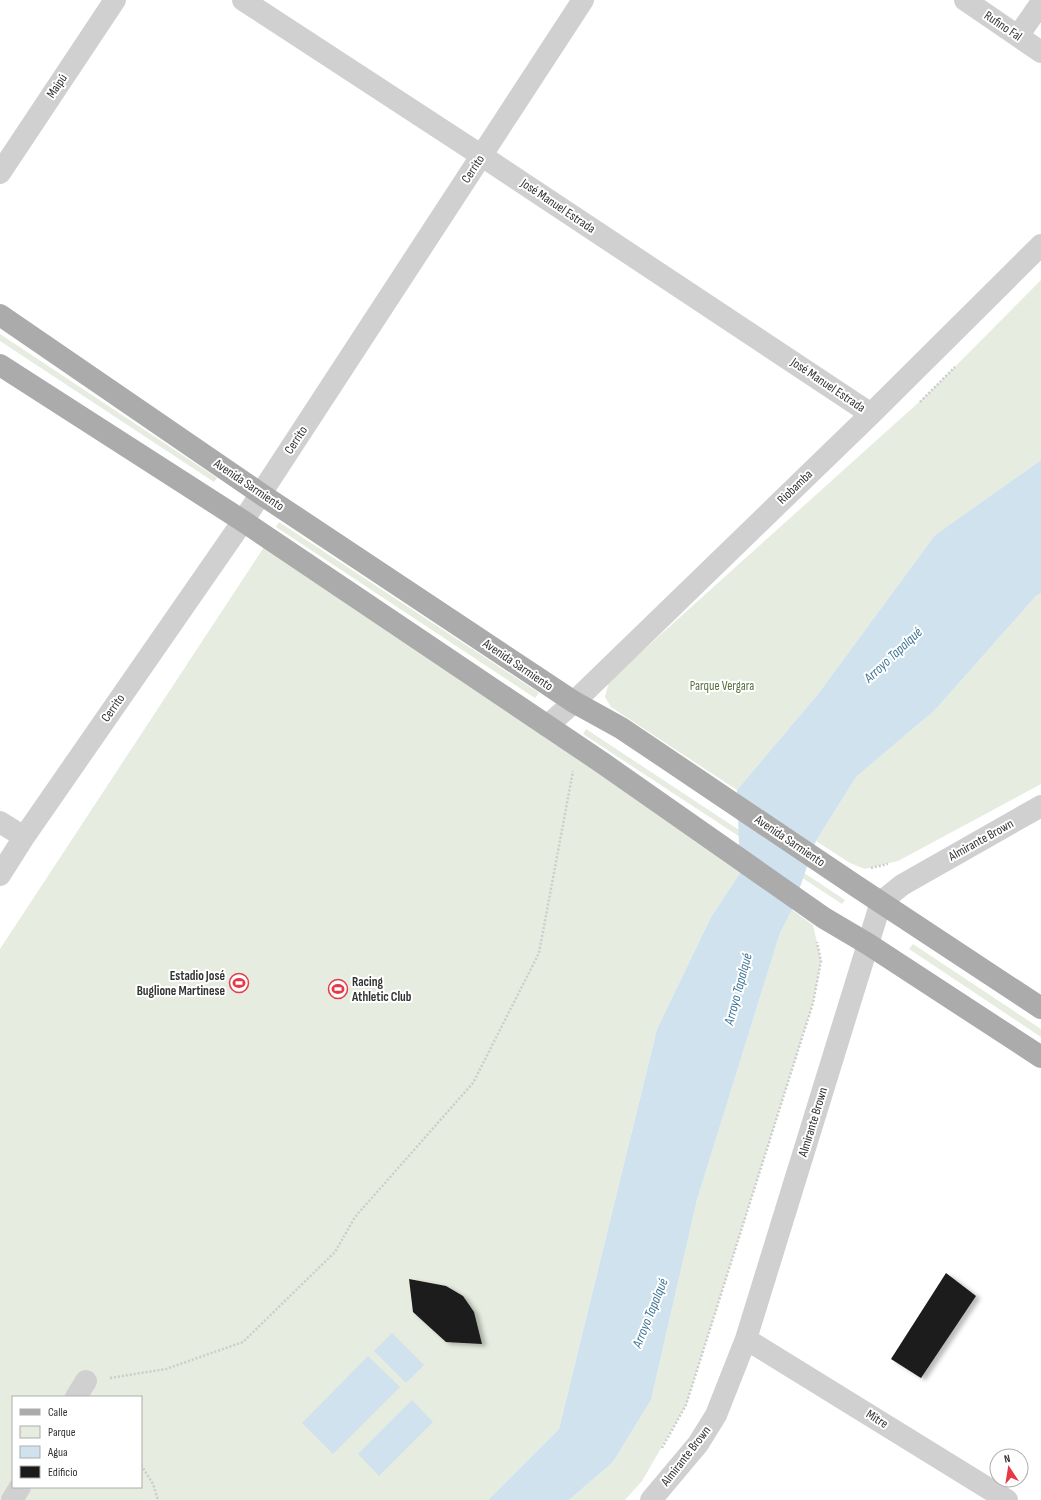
<svg xmlns="http://www.w3.org/2000/svg" width="1041" height="1500" viewBox="0 0 1041 1500" font-family="'Sofia Sans Condensed',sans-serif">
  <style>
    .green { fill: #e6ecdf; fill-rule: evenodd }
    .water { fill: #cfe2ee }
    .building { fill: #1a1a1a; filter: url(#shadow) }
    .lines { fill: none; stroke-linecap: round; stroke-linejoin: round }
    .path { stroke: #cdcdcd; stroke-width: 2.5; stroke-dasharray: 2 2; stroke-linecap: butt }
    .minor { stroke: #d0d0d0; stroke-width: 22 }
    .major { stroke: #ababab; stroke-width: 22 }
    .labels { text-anchor: middle; dominant-baseline: central; stroke-width: 4; stroke-linejoin: round; paint-order: stroke }
    .street-label { font-size: 13px; fill: #333; stroke: #fff }
    .park-label { font-size: 13px; fill: #56703f; stroke: #fff }
    .poi-label { font-size: 13px; font-weight: bold; fill: #333; stroke: #fff; text-anchor: end }
    .water-label { font-size: 14px; font-style: italic; fill: #3f7597; stroke: #fff }
  </style>
  <defs>
    <filter id="shadow"><feDropShadow dx="4.5" dy="2.5" stdDeviation="2" flood-color="#0004"/></filter>
  </defs>
  <rect width="100%" height="100%" fill="#fff"/>
  <path class="green" d="M1041 280V460L935 535 818 694 737 790 611 707 605 697 609 681 928 394Z
    M0 334 217 478 214 482 0 341Z
    M279 522 539 693 535 698 276 527Z
    M268 541 740 873 711 917 657 1029 559 1429 488 1500H0V949ZM13 1397H141V1487H13Z
    M1041 593V784L898 861 865 869 850 863 816 841 856 777 935 710 1036 596Z
    M586 729 845 900 842 904 583 734Z
    M792 910 813 925 821 961 813 1003 686 1405 642 1481 625 1500H569L613 1462 651 1400 697 1200 780 933Z
    M913 944 1041 1029V1037L909 949Z"/>
  <path class="water" d="M1041 460V593L1036 596 935 710 856 777 816 841 792 910 780 933 697 1200 651 1400 613 1462 569 1500H488L559 1429 657 1029 711 917 740 873 737 790 818 694 935 535Z
    M392 1333 424 1365 406 1383 374 1351Z
    M368 1356 400 1387 333 1454 302 1423Z
    M412 1400 433 1422 379 1476 358 1454Z"/>
  <path class="building" d="M946 1273 976 1296 921 1378 891 1359Z
    M409 1279 446 1286 463 1296 474 1312 482 1344 446 1342 413 1312Z"/>
  <g class="lines">
    <path class="path" d="M920 402 955 367
      M871 868 888 864
      M110 1378 166 1369 243 1342 335 1252 355 1217 473 1083 539 953 573 771
      M662 1448 686 1405 813 1003 821 961 817 942
      M141 1465 153 1484 158 1500"/>
    <path class="minor" d="M243 0 482 156 871 414
      M965 0 1041 52
      M1018 36 1041 3
      M0 173 115 0
      M547 726 574 702 871 414 1041 245
      M0 822 24 837
      M0 875 24 837 243 521 583 0
      M746 1339 1007 1500
      M76 1397 86 1381
      M12 1500 20 1487
      M651 1500 698 1444 716 1415 746 1339 881 902 902 885 1041 806"/>
    <path class="major" d="M0 315 261 494 574 702 621 728 856 886 1041 1008
      M0 365 243 521 604 764 824 918 868 944 1041 1057"/>
  </g>
  <defs>
    <g id="stadium-ring" transform="scale(1)"><circle r="9.5" fill="#fff" stroke="#e63946" stroke-width="1.5"/><path d="M0-5a6.5 5 0 1 0 0 10a6.5 5 0 1 0 0-10ZM-3.5-1.8h7v3.6h-7Z" fill="#e63946"/></g>
  </defs>
  <g fill-rule="evenodd">
    <use href="#stadium-ring" x="239" y="983"/>
    <use href="#stadium-ring" x="338" y="989"/>
  </g>
  <g class="labels">
    <g class="street-label">
      <text transform="translate(1003 26) rotate(34)">Rufino Fal</text>
      <text transform="translate(57 86) rotate(-56)">Maipú</text>
      <text transform="translate(473 169) rotate(-57)">Cerrito</text>
      <text transform="translate(558 206) rotate(34)">José Manuel Estrada</text>
      <text transform="translate(828 385) rotate(34)">José Manuel Estrada</text>
      <text transform="translate(296 440) rotate(-57)">Cerrito</text>
      <text transform="translate(249 485) rotate(34)">Avenida Sarmiento</text>
      <text transform="translate(795 487) rotate(-44)">Riobamba</text>
      <text transform="translate(518 665) rotate(34)">Avenida Sarmiento</text>
      <text transform="translate(113 708) rotate(-55)">Cerrito</text>
      <text transform="translate(981 840) rotate(-29)">Almirante Brown</text>
      <text transform="translate(790 841) rotate(34)">Avenida Sarmiento</text>
      <text transform="translate(813 1122) rotate(-73)">Almirante Brown</text>
      <text transform="translate(877 1419) rotate(32)">Mitre</text>
      <text transform="translate(686 1456) rotate(-52)">Almirante Brown</text>
    </g>
    <g class="park-label">
      <text x="722" y="686">Parque Vergara</text>
    </g>
    <g class="poi-label">
      <text x="225" y="976">Estadio José<tspan x="225" dy="15">Buglione Martinese</tspan></text>
      <text x="352" y="982" text-anchor="start">Racing<tspan x="352" dy="15">Athletic Club</tspan></text>
    </g>
    <g class="water-label">
      <text transform="translate(893 655) rotate(-43)">Arroyo Tapalqué</text>
      <text transform="translate(738 989) rotate(-75)">Arroyo Tapalqué</text>
      <text transform="translate(650 1313) rotate(-68)">Arroyo Tapalqué</text>
    </g>
  </g>
  <rect x="12" y="1396" width="130" height="92" fill="#ffffff" stroke="#adadad"/>
  <rect x="20" y="1409" width="20" height="6" fill="#ababab" stroke="#adadad"/>
  <text x="48" y="1416" font-size="12" fill="#333333">Calle</text>
  <rect x="20" y="1426" width="20" height="12" fill="#e6ecdf" stroke="#adadad"/>
  <text x="48" y="1436" font-size="12" fill="#333333">Parque</text>
  <rect x="20" y="1446" width="20" height="12" fill="#cfe2ee" stroke="#adadad"/>
  <text x="48" y="1456" font-size="12" fill="#333333">Agua</text>
  <rect x="20" y="1466" width="20" height="12" fill="#1a1a1a" stroke="#adadad"/>
  <text x="48" y="1476" font-size="12" fill="#333333">Edificio</text>
  <g transform="translate(1009 1468) rotate(348)"><circle r="19" fill="#ffffff" stroke="#adadad"/>
  <path d="M0-3L7 15L0 10L-7 15Z" fill="#e63946"/>
  <text y="-6" font-size="11" font-weight="bold" text-anchor="middle" fill="#333333">N</text>
  </g>
</svg>
